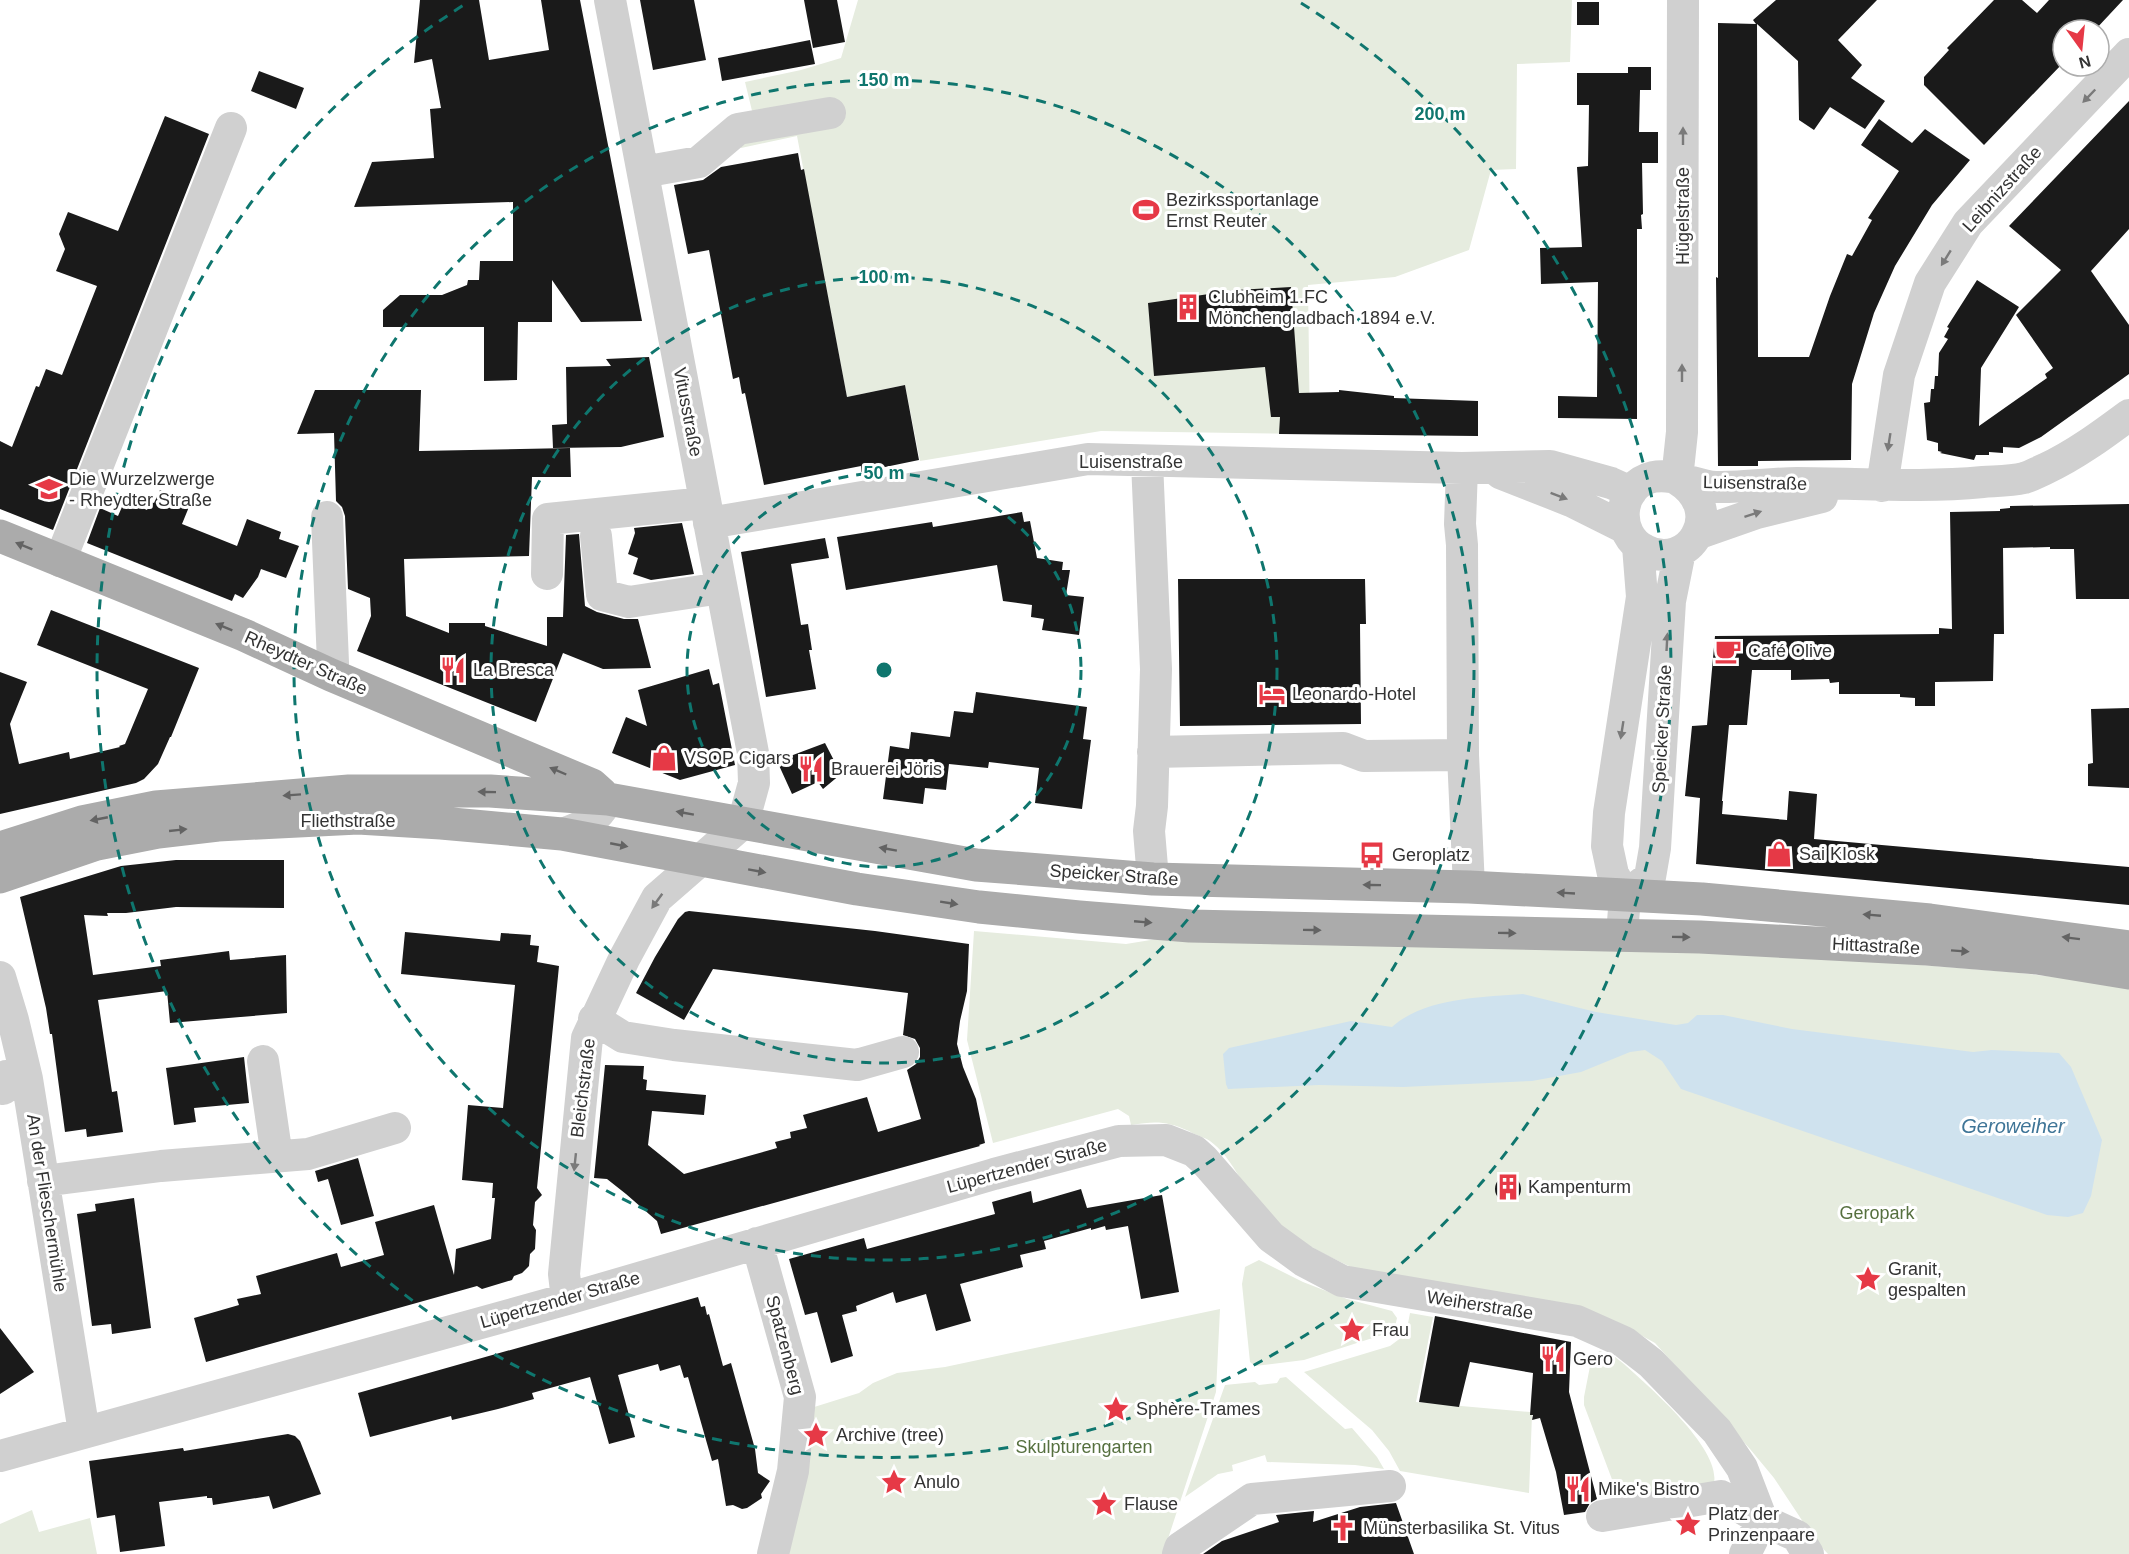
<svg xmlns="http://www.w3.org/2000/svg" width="2129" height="1554" viewBox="0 0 2129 1554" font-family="Helvetica,sans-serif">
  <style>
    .green { fill: #e6ecdf }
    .water { fill: #cfe2ee }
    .building { fill: #1a1a1a }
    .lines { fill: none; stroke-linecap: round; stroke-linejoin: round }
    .minor { stroke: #d0d0d0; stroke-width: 32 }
    .major { stroke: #ababab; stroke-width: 33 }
    .oneway { fill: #7a7a7a }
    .oneway2 { fill: #636363 }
    .ring { fill: none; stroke: #0f766e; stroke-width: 3; stroke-dasharray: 10 8 }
    .labels { text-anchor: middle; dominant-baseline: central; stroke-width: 6; stroke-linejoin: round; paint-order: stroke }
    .street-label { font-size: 18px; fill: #333; stroke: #fff }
    .poi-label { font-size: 18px; fill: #333; stroke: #fff; text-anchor: start }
    .park-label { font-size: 18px; fill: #56703f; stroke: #fff }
    .water-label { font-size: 20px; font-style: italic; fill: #3f7597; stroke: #fff }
    .centre { fill: #0f766e; stroke: #fff; stroke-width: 3 }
    .ring-label { font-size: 18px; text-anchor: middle; font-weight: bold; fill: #0f766e; stroke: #fff; stroke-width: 6; stroke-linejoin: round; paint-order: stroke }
  </style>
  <rect width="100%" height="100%" fill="#fff"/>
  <path class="green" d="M858 0H1572L1570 62 1517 64 1516 169 1491 170 1469 250 1395 277 1308 285 1310 434 1101 431 920 461 905 385 847 397 797 136 741 148 734 121 754 119 745 82 801 70 841 58Z
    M974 931 1126 944 1163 938 1565 947 1858 960 2010 972 2093 981 2129 988V1554H1828L1815 1540 1774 1478 1750 1449 1655 1343 1628 1328 1351 1267C1319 1252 1283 1234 1260 1207 1242 1186 1232 1157 1210 1141 1204 1137 1195 1135 1189 1131 1166 1121 1156 1121 1131 1125L1129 1116 1118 1109 993 1143 967 1040Z
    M1259 1260 1303 1282 1347 1299 1392 1311 1397 1318 1395 1327 1385 1334 1304 1360 1255 1366 1250 1362 1242 1284 1245 1267Z
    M1220 1309 1216 1392 1163 1554H789L811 1408 859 1393 873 1383 897 1373 945 1367Z
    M1410 1313 1433 1317 1416 1402 1530 1412V1415H1532L1529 1493 1400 1471 1389 1451 1372 1430 1304 1372 1390 1346 1406 1334Z
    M1600 1351 1615 1357 1624 1364C1647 1385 1726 1452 1713 1486L1623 1498 1616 1490 1584 1405V1397L1592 1356Z
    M1286 1377 1345 1429 1352 1428 1377 1457 1384 1469 1355 1465 1267 1462 1265 1455 1232 1465 1233 1471 1218 1474 1185 1497 1225 1385 1255 1382 1259 1385 1277 1383 1280 1378Z
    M32 1510 39 1532 90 1518 97 1554H0V1524Z"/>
  <path class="water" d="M1523 994 1596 1012 1676 1025 1688 1023 1697 1015H1723L1792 1029 1973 1052 1992 1050 2059 1053 2071 1067 2102 1140 2091 1196 2083 1213 2068 1217 2047 1215 1681 1089 1662 1061 1645 1050 1630 1052 1581 1072 1532 1081 1403 1087 1319 1085 1228 1089 1226 1084 1223 1054 1229 1048 1351 1021 1392 1027C1424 998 1481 997 1523 994Z"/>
  <path class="building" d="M420 0H479L489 60 549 50 541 0H580L642 321 581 322 552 280V322H518L517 380 484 381V327H383V310L400 295H442L467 285 468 280H479L480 261H513V202L354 207 372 162 434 158 430 109 441 108 432 59 414 63Z
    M640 0H694L706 60 653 70Z
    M804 0H837L845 42 813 48Z
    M1776 0H1877L1838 40 1862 65 1851 78 1885 101 1865 129 1830 107 1814 130 1799 120 1798 61 1757 24 1758 357H1809L1830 296 1847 254 1852 256 1872 220 1868 218 1899 171 1861 145 1879 119 1912 143 1925 129 1970 160 1932 205 1895 266 1874 313 1852 384 1851 460 1758 461V466H1718L1716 277 1718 278V23L1756 24 1753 20Z
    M1994 0H2022L2037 13 2049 0H2123L2095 30H2063V63L1984 145 1924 85V77L1949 50 1947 48 1955 40Z
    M1577 2H1599V25H1577Z
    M810 40 815 64 722 81 718 58Z
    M1628 67H1651V90H1640L1639 132H1658V163H1642L1643 214 1641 215 1642 229H1637V419L1558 418V396L1597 397 1598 282 1541 284 1540 248 1582 247 1577 167 1588 166 1589 105H1577V73H1628Z
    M259 71 304 88 296 109 251 91Z
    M2129 101V229L2091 271 2129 325V374L2041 437 2019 448 2003 447V453L1989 452V455H1976L1974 460 1940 453 1942 452 1938 451V443L1927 440 1924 403 1930 402 1931 389H1934L1935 376H1938L1939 353 1948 339 1944 337 1949 328 1947 327 1977 280 2019 307 1981 368 1979 426 2047 378 2045 374 2053 368 2016 315 2061 270 2009 226Z
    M165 116 209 134 53 530 0 509V441L12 447 36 386 39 387 46 369 62 375 97 286 56 271 65 249 59 234 68 212 118 231Z
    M798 153 801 170 804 169 847 397 905 385 919 460 861 472V466L764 485 745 393 742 394 739 377 733 379 709 250 688 254 674 185 703 180 721 167Z
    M1291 287 1299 393 1339 392V390L1394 396V398L1478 401V436L1279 434 1280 417H1271L1265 367 1154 376 1148 303 1236 290Z
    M649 357 664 437 621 447 553 448 552 425 567 424 566 367 611 366 606 359Z
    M315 390H421L419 451 570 448 571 477H532L529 556 404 559 406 616 449 633V623H485V626L547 646V617H563L566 535 579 534 585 606 597 612 624 619H638L651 668 603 669 563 653 536 722 357 651 371 616 370 598 348 589 345 516 342 507 336 501 334 433 297 434Z
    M160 490 191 502 182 524 237 546 247 519 281 532 279 539 299 546 286 578 261 569 258 577 243 598 235 594 232 601 87 543 100 508 118 516 125 500 147 510 151 502 154 503Z
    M2129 504V599H2076L2074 549H2050V547L2003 548 2004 634H1994L1993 681 1935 682V706H1915V698L1900 697V694H1839V682L1830 683 1829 679 1791 680V670H1752L1747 725H1729L1722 801H1723L1722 814 1787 820 1789 791 1817 794 1814 839 2129 867V905L1696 864 1700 798 1685 796 1692 726 1707 725 1715 636 1939 634V628L1952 629 1950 512 2000 511V509L2010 508V506Z
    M1022 512 1024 522 1030 521 1037 558 1063 562 1062 570H1070L1066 595 1084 597 1079 635 1042 630 1044 619 1031 617 1032 605 1003 601 997 565 846 590 837 537 932 522 933 527Z
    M682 523 694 574 651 580 633 574 638 558 628 554 635 533 634 528Z
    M825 538 829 558 791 564 801 625 808 624 812 650H809L816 689 766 697 741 552Z
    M1178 579H1365L1366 624H1360L1361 724 1180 726Z
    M51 610 199 668 171 737H170L158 764 144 779 136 783 0 814V672L27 682 10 724 19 764 69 752 70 759 120 747 119 746 125 744 148 689 37 645Z
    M709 669 713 685 719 683 735 765 680 780 612 753 626 717 647 726 638 690Z
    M976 692 1087 707 1083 739 1091 740 1082 809 1035 803 1039 768 989 762 988 768 949 764 946 790 925 788 923 804 883 799 890 746 909 749 911 732 950 737 954 711 973 713Z
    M2129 708V788L2088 786V764L2093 763 2091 709Z
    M825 743 841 774 823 789 818 782 792 794 777 761Z
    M176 860H284V908L176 907 126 913H107L108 916 84 915 93 975 161 966 160 960 229 951 230 960 286 955 287 1013 170 1023 167 991 98 1000 112 1092 117 1091 123 1132 87 1137 86 1129 65 1132 52 1034H50L46 1008 20 897 121 866Z
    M689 911 875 931 969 944 967 991 960 1021 957 1044 963 1067 976 1099 985 1143 979 1145 980 1146 661 1234 657 1221 626 1194 607 1179 594 1178 605 1065 644 1066 643 1079 647 1080 646 1090 706 1095 704 1115 652 1111 648 1145 684 1174 777 1148 775 1142 791 1138 790 1132 807 1128 803 1115 867 1097 878 1132 921 1119 907 1070 916 1064 920 1057V1048L915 1039 903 1035 908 993 713 969 684 1020 636 993 655 957 678 919 685 912Z
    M405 932 500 941 501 933 531 935 530 945 539 946 537 962 559 966 537 1188 542 1195 535 1202 533 1225 536 1230 535 1249 530 1254 529 1266 522 1273 514 1276 512 1280 482 1289 477 1286 206 1362 194 1318 239 1305 237 1299 261 1294 256 1276 337 1253 341 1267 384 1255 375 1222 434 1205 454 1275 456 1249 491 1239 495 1198H492L493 1183 462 1180 468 1105 503 1108 515 985 401 974Z
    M244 1057 249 1103 194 1108 196 1122 174 1125 166 1068Z
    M358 1158 374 1216 341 1225 328 1179 318 1182 315 1171Z
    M1495 1189a13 13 0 1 1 26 0a13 13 0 1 1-26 0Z
    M1081 1189 1087 1208 1162 1195 1179 1292 1141 1299 1128 1226 1106 1230 1105 1226 1091 1230V1228L1044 1241 1046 1249 1020 1255 1023 1267 960 1284 971 1321 936 1331 926 1294 896 1303 893 1292 856 1306 857 1311 842 1315 853 1356 831 1363 817 1312 805 1315 789 1259 864 1238 867 1249 995 1214 992 1202 1031 1191 1033 1203Z
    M134 1198 151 1328 112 1334 111 1324 92 1326 77 1214 96 1211 95 1204Z
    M698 1297 701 1307 705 1306 707 1315 709 1314 723 1366 731 1363 755 1449 758 1473 770 1481 761 1494 762 1498 747 1508 742 1509 733 1505 726 1506 718 1459 712 1461 688 1377 684 1378 680 1365 660 1371 658 1364 618 1375 635 1437 609 1444 590 1377 532 1393 534 1399 498 1409 452 1420 451 1416 370 1437 358 1393Z
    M1435 1316 1571 1342 1569 1392 1597 1499 1590 1503 1585 1512 1564 1515 1556 1472 1540 1418 1532 1420 1533 1415H1530L1533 1373 1470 1362 1459 1407 1419 1402Z
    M0 1328 34 1372 0 1394Z
    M288 1434 295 1436 300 1441 321 1494 273 1509 269 1496 213 1505 212 1498H207V1496L159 1502 165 1546 120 1552 115 1515 97 1518 89 1461 183 1448 184 1451Z
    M1396 1503 1414 1554H1203L1222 1541 1279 1522 1276 1515 1314 1511 1313 1522 1360 1507Z"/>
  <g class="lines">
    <path class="minor" d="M643 172 699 162 738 129 830 113
      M1147 462 1156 669 1152 806 1149 831 1153 879
      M1462 468 1460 524 1462 545 1463 755 1469 887
      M1500 473 1571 501 1625 528
      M1677 479C1729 511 1688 573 1645 550 1614 535 1617 485 1653 477 1673 473 1695 485 1715 487 1742 488 1770 483 1797 483 1859 483 1921 488 1983 482 1997 481 2011 481 2024 478 2031 476 2038 472 2045 469 2075 455 2102 435 2129 415
      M1677 479 1682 432 1683 0
      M1882 486 1899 375 1930 283 1968 223 2129 54
      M327 517 333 663 331 675
      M709 523 1088 459 1462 468 1550 466 1611 483 1631 492
      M1697 534 1757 513 1822 497
      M596 536 602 595 629 602 721 588
      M60 561 231 128
      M547 574 548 519 705 503
      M1153 752 1343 748 1364 756 1463 755
      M562 834C585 826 596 821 608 799
      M1625 896 1650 877 1655 848 1670 601 1680 551
      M1622 935 1625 896 1613 874 1607 846 1609 813 1642 597 1638 546
      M0 977 13 1020 27 1079 84 1432
      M594 1019 623 1037 674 1045 857 1065 903 1052
      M263 1061 277 1157
      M3 1089 6 1076 27 1079
      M43 1181 161 1166 308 1154 395 1128
      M757 1243 800 1397 793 1471 773 1554
      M567 1299 564 1274 587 1038 624 959 657 898 743 823 754 783 753 753 610 0
      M0 1456 567 1299 994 1174 1119 1141 1166 1140 1194 1151 1204 1160 1271 1237 1304 1261 1342 1281 1577 1321 1624 1342 1651 1363 1717 1431 1742 1468 1762 1520 1745 1554
      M1602 1516 1721 1496 1762 1520 1797 1536 1808 1554
      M1178 1554 1180 1548 1252 1499 1390 1486"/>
    <path class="major" d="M0 536 244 635 331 675 592 785 602 794
      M0 848 82 822 156 807 349 791H490L608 799 976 865 1153 879 1469 887 1702 899 1930 920 2129 947
      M0 877 97 844 158 832 218 825 358 818 441 823 562 834 857 889 979 907 1079 917 1190 926 1700 937 1927 949 2037 958 2129 973"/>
  </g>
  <defs><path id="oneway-solid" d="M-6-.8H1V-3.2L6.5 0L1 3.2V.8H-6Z" transform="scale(1.5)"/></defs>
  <g class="oneway">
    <use href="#oneway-solid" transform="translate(2089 96) rotate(134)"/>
    <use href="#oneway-solid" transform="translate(1683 136) rotate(-90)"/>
    <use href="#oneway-solid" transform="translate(1946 258) rotate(122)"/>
    <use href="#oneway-solid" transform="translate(1682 373) rotate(-90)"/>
    <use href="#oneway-solid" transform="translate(1889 442) rotate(99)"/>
    <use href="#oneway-solid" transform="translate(1559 496) rotate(21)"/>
    <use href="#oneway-solid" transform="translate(1753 514) rotate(-18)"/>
    <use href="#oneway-solid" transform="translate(1667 642) rotate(-87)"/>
    <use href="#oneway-solid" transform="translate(1622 730) rotate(99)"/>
    <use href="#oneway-solid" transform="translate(657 901) rotate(126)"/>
    <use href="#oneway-solid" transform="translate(575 1162) rotate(96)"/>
  </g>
  <g class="oneway2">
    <use href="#oneway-solid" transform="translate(24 546) rotate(-158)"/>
    <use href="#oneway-solid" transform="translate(224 627) rotate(-158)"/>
    <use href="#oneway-solid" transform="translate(558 771) rotate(-157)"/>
    <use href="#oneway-solid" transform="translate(487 792) rotate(-179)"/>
    <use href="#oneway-solid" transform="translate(292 795) rotate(176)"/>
    <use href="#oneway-solid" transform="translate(685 813) rotate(-170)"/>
    <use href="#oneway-solid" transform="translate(99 819) rotate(169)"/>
    <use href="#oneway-solid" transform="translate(178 830) rotate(-6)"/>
    <use href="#oneway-solid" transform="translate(619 845) rotate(11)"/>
    <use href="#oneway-solid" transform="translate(888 849) rotate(-170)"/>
    <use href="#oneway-solid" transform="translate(757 871) rotate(10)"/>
    <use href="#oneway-solid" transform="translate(1372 885) rotate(-179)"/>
    <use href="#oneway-solid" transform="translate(1566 893) rotate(-177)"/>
    <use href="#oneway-solid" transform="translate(949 903) rotate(9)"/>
    <use href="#oneway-solid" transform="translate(1872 915) rotate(-175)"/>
    <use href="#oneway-solid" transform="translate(1143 922) rotate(5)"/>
    <use href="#oneway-solid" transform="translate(1312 930) rotate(1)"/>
    <use href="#oneway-solid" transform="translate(1507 933) rotate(1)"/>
    <use href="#oneway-solid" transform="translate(1681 937) rotate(1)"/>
    <use href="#oneway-solid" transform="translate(2071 938) rotate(-173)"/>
    <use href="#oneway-solid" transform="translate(1960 951) rotate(4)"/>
  </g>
  <g class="ring">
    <circle cx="884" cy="670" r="197"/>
    <circle cx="884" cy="670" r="393"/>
    <circle cx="884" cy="670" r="590"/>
    <path d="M1301 3A787 787 0 1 1 467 3"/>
  </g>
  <defs>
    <g id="stadium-bare" transform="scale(2.07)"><path d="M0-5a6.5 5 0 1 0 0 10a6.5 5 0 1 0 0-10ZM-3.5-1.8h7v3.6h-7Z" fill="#e63946" stroke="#fff" stroke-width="2.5" paint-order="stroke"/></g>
    <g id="building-bare" transform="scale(2.07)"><path d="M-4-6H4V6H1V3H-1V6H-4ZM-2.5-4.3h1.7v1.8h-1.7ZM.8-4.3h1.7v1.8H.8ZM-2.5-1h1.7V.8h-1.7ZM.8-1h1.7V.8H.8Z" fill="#e63946" stroke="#fff" stroke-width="2.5" paint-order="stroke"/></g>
    <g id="school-bare" transform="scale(2.07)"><path d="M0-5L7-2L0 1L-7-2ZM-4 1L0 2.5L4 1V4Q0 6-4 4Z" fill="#e63946" stroke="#fff" stroke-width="2.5" paint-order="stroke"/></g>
    <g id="cafe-bare" transform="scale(2.07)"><path d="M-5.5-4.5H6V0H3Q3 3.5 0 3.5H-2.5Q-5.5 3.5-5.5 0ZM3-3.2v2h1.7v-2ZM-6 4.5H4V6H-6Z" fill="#e63946" stroke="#fff" stroke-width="2.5" paint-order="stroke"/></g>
    <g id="restaurant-bare" transform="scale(2.07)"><path d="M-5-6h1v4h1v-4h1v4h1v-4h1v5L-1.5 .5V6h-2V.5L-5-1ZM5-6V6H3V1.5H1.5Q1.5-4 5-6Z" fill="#e63946" stroke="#fff" stroke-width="2.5" paint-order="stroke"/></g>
    <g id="hotel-bare" transform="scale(2.07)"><path d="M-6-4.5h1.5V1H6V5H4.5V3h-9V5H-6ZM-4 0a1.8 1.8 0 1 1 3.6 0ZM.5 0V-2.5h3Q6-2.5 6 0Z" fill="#e63946" stroke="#fff" stroke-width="2.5" paint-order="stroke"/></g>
    <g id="shop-bare" transform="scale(2.07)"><path d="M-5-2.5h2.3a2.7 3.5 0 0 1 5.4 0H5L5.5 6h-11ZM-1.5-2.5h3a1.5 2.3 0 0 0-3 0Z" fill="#e63946" stroke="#fff" stroke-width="2.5" paint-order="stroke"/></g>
    <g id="bus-bare" transform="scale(2.07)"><path d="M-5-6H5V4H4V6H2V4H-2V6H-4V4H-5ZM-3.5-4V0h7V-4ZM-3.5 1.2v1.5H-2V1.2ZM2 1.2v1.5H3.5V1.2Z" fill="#e63946" stroke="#fff" stroke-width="2.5" paint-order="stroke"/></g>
    <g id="sight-bare" transform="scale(2.07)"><path d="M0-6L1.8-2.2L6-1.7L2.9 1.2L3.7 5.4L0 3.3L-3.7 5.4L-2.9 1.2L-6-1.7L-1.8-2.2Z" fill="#e63946" stroke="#fff" stroke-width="2.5" paint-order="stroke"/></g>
    <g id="church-bare" transform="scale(2.07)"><path d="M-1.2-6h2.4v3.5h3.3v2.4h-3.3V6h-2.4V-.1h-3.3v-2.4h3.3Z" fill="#e63946" stroke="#fff" stroke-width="2.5" paint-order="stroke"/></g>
  </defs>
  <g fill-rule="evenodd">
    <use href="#stadium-bare" x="1146" y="210"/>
    <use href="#building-bare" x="1188" y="307"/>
    <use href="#school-bare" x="49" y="489"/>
    <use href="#cafe-bare" x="1728" y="651"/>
    <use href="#restaurant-bare" x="453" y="670"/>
    <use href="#hotel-bare" x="1272" y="694"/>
    <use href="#shop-bare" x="664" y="758"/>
    <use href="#restaurant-bare" x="811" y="769"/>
    <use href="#shop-bare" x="1779" y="854"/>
    <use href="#bus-bare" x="1372" y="855"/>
    <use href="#building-bare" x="1508" y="1187"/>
    <use href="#sight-bare" x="1868" y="1279"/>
    <use href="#sight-bare" x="1352" y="1330"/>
    <use href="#restaurant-bare" x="1553" y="1359"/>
    <use href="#sight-bare" x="1116" y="1409"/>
    <use href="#sight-bare" x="816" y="1435"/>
    <use href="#sight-bare" x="894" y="1482"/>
    <use href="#restaurant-bare" x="1578" y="1489"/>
    <use href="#sight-bare" x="1104" y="1504"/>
    <use href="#sight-bare" x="1688" y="1524"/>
    <use href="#church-bare" x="1343" y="1528"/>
  </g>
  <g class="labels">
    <g class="street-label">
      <text transform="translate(2002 189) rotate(-48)">Leibnizstraße</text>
      <text transform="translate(1683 216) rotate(-90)">Hügelstraße</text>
      <text transform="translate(688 412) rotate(79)">Vitusstraße</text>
      <text x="1131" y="462">Luisenstraße</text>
      <text transform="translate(1755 483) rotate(1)">Luisenstraße</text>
      <text transform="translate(306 663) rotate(24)">Rheydter Straße</text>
      <text transform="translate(1662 729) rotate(-87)">Speicker Straße</text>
      <text x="348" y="821">Fliethstraße</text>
      <text transform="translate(1114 875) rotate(4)">Speicker Straße</text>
      <text transform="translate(1876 946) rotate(3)">Hittastraße</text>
      <text transform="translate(583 1088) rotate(-83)">Bleichstraße</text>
      <text transform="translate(1027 1166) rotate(-15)">Lüpertzender Straße</text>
      <text transform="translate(47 1203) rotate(81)">An der Flieschermühle</text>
      <text transform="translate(560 1300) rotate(-16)">Lüpertzender Straße</text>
      <text transform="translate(1480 1305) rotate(9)">Weiherstraße</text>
      <text transform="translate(785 1345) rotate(75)">Spatzenberg</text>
    </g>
    <g class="poi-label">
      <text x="1166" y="200">Bezirkssportanlage<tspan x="1166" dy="21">Ernst Reuter</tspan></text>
      <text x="1208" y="297">Clubheim 1.FC<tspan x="1208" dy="21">Mönchengladbach 1894 e.V.</tspan></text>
      <text x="69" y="479">Die Wurzelzwerge<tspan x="69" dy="21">- Rheydter Straße</tspan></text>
      <text x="1748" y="651">Café Olive</text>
      <text x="473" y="670">La Bresca</text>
      <text x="1292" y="694">Leonardo-Hotel</text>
      <text x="684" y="758">VSOP Cigars</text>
      <text x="831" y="769">Brauerei Jöris</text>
      <text x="1799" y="854">Sai KIosk</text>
      <text x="1392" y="855">Geroplatz</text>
      <text x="1528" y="1187">Kampenturm</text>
      <text x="1888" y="1269">Granit,<tspan x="1888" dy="21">gespalten</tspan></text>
      <text x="1372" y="1330">Frau</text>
      <text x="1573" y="1359">Gero</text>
      <text x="1136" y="1409">Sphère-Trames</text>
      <text x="836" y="1435">Archive (tree)</text>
      <text x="914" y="1482">Anulo</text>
      <text x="1598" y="1489">Mike's Bistro</text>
      <text x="1124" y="1504">Flause</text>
      <text x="1708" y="1514">Platz der<tspan x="1708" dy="21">Prinzenpaare</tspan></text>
      <text x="1363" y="1528">Münsterbasilika St. Vitus</text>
    </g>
    <g class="park-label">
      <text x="1877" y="1213">Geropark</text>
      <text x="1084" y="1447">Skulpturengarten</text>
    </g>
    <g class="water-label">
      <text x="2013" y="1126">Geroweiher</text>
    </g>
  </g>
  <circle cx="884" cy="670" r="9" class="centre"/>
  <g class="ring-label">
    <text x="884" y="86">150 m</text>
    <text x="1440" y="120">200 m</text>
    <text x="884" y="283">100 m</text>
    <text x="884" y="479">50 m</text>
  </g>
  <g transform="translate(2081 48) rotate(165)"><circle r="28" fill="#ffffff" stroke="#adadad" stroke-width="1.5"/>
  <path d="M0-4.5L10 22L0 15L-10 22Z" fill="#e63946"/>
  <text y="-9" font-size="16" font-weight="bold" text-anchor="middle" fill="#333333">N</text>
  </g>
</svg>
